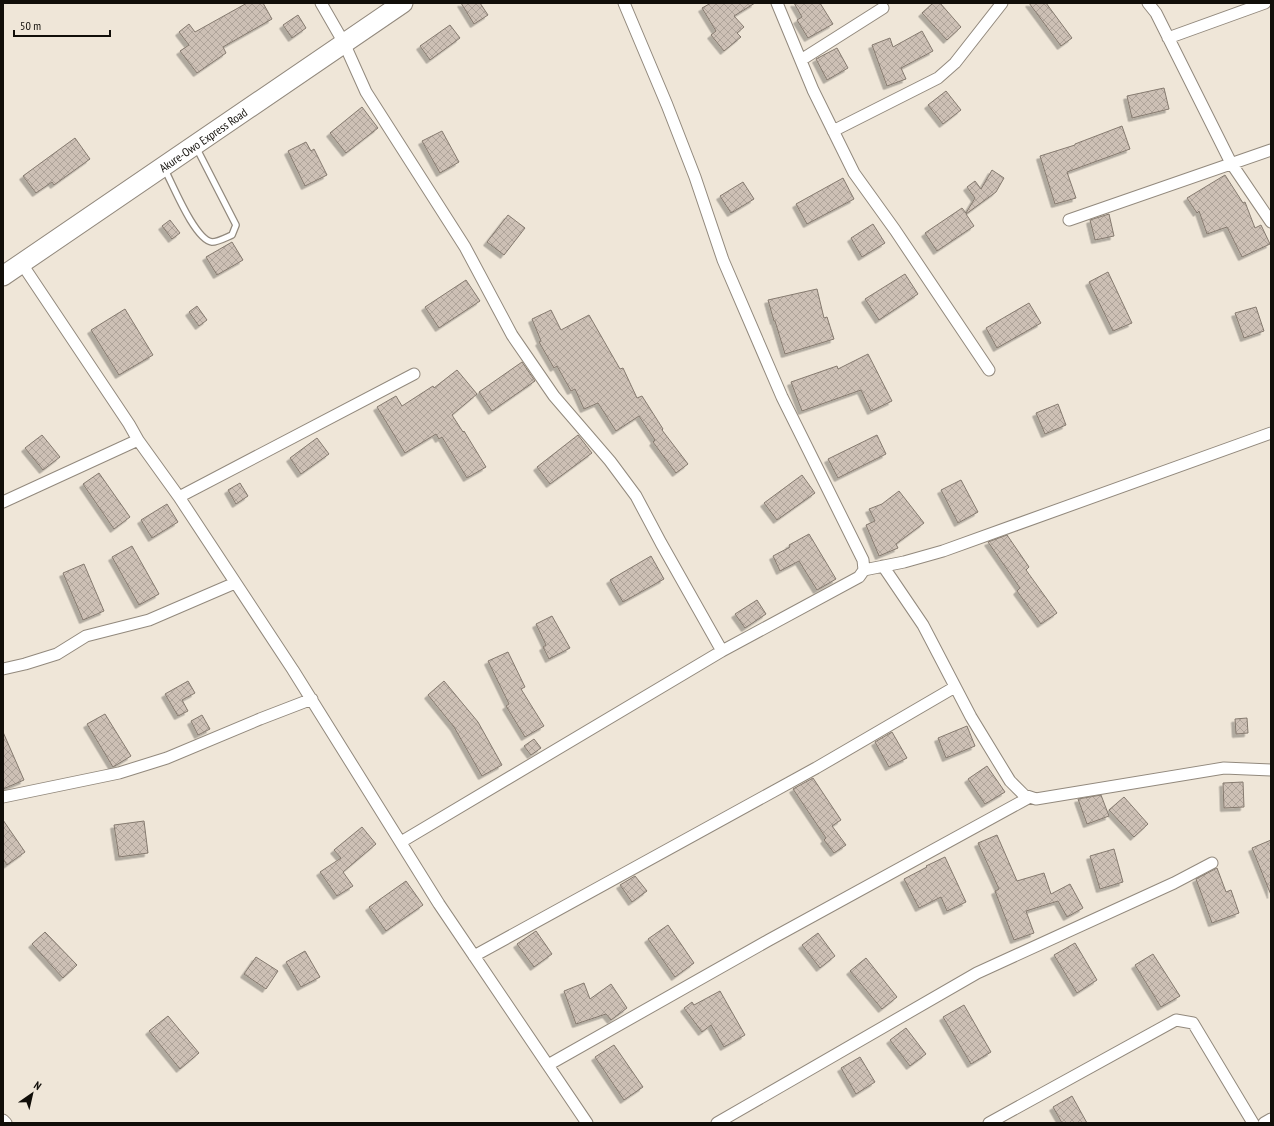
<svg xmlns="http://www.w3.org/2000/svg" width="1274" height="1126" viewBox="0 0 1274 1126" font-family="'PT Sans Narrow',sans-serif">
  <style>
    .building { fill: url(#building-cross-hatch); stroke: #857a6f; filter: url(#shadow) }
    .lines { fill: none; stroke-linecap: round; stroke-linejoin: round }
    .service-casing { stroke: #92897d; stroke-width: 8 }
    .minor-casing { stroke: #92897d; stroke-width: 13 }
    .trunk-casing { stroke: #92897d; stroke-width: 21 }
    .service { stroke: #fff; stroke-width: 5.5 }
    .minor { stroke: #fff; stroke-width: 11 }
    .trunk { stroke: #fff; stroke-width: 19 }
    .labels { text-anchor: middle; dominant-baseline: central; stroke-width: 3; stroke-linejoin: round; paint-order: stroke }
    .street-label { font-size: 12px; fill: #110e09; stroke: #efe6d8 }
  </style>
  <defs>
    <pattern id="building-cross-hatch" width="8" height="8" patternUnits="userSpaceOnUse"><rect width="8" height="8" fill="#cdc0b5"/><path d="M0 0l8 8M0 8l8-8" fill="none" stroke="#afa49a"/></pattern>
    <filter id="shadow"><feDropShadow dx="-3.5" dy="3.5" stdDeviation="0" flood-color="#0004"/></filter>
  </defs>
  <rect width="100%" height="100%" fill="#efe6d8"/>
  <path class="building" d="M247 3H263L272 19 223 47 226 53 197 73 180 51 189 45 179 32 189 24 195 32Z
    M461 3H480L488 15 474 24Z
    M711 3H755L734 16 744 27 737 33 741 37 724 51 711 35 716 31 702 8Z
    M794 3H820L833 24 808 38 797 20 802 17Z
    M933 3H940L961 27 947 40 922 13Z
    M1029 3H1046L1072 38 1061 46Z
    M298 15 306 28 292 38 283 25Z
    M450 25 460 38 430 60 420 46Z
    M922 31 933 51 901 68 906 79 887 86 872 45 890 38 893 47Z
    M837 48 848 68 827 80 816 59Z
    M1164 88 1169 109 1132 118 1127 96Z
    M946 91 961 110 943 124 928 105Z
    M362 107 378 128 346 153 330 133Z
    M1122 126 1130 149 1067 172 1076 198 1055 204 1040 156 1075 145V144Z
    M442 131 459 162 440 173 422 141Z
    M75 138 90 159 54 185 52 182 36 193 23 176Z
    M306 142 311 151 314 149 327 175 305 186 288 151Z
    M992 170 1004 178 996 192 966 214 974 226 937 251 925 233 962 208 966 213 975 198 967 187 975 181 981 189Z
    M1225 175 1243 203 1245 202 1255 228 1261 225 1270 244 1242 257 1227 227 1207 234 1199 211 1197 213 1187 198Z
    M843 178 854 199 807 224 796 204Z
    M743 182 754 199 731 213 720 196Z
    M1109 214 1114 236 1095 240 1090 220Z
    M508 215 525 228 504 255 487 242Z
    M170 220 180 233 172 239 162 226Z
    M873 224 885 243 862 257 851 238Z
    M232 242 243 260 217 275 206 257Z
    M1108 272 1132 323 1113 331 1089 282Z
    M905 274 918 294 879 320 865 299Z
    M466 280 480 301 439 328 425 307Z
    M817 289 824 318 827 317 834 339 785 354 775 321H774L768 300Z
    M1029 303 1041 323 997 348 986 328Z
    M197 306 207 320 199 326 189 312Z
    M1256 307 1264 331 1244 338 1235 313Z
    M125 309 153 355 119 375 91 330Z
    M551 310 561 330 589 315 620 369 623 368 637 398 642 396 663 429 662 430 688 464 676 473 653 442 655 440 639 416 616 431 598 403 584 409 575 389 571 391 557 366 554 368 539 342 541 341 532 319Z
    M868 354 892 401 871 411 861 390 802 411 791 382 837 366 838 369Z
    M522 362 535 381 492 411 479 392Z
    M457 370 477 394 452 415 463 432 464 431 486 467 467 478 442 437 439 439 436 434 405 453 377 407 396 396 402 406 433 386 434 388Z
    M1058 404 1066 425 1045 434 1036 413Z
    M42 435 60 457 43 470 25 448Z
    M578 435 592 453 550 484 537 467Z
    M877 435 886 454 838 478 828 459Z
    M317 438 329 454 301 474 290 458Z
    M99 473 130 517 114 529 83 484Z
    M802 475 815 493 777 520 764 503Z
    M961 480 978 512 958 523 941 490Z
    M240 483 248 496 236 504 228 490Z
    M899 491 924 523 896 544 898 548 879 556 866 525 875 521 869 509 882 504Z
    M167 504 178 522 152 538 141 520Z
    M809 534 836 579 817 590 799 561 780 571 773 556 790 547 789 545Z
    M1007 535 1029 567 1026 570 1057 613 1041 624 1017 591 1020 588 988 542Z
    M132 546 159 594 139 605 112 557Z
    M651 556 664 579 623 602 610 580Z
    M84 564 104 611 83 620 63 573Z
    M757 600 766 614 745 628 735 614Z
    M552 616 570 648 549 659 543 647 546 645 536 624Z
    M508 652 525 687 521 689 544 726 525 737 506 706 509 704 488 661Z
    M188 681 195 693 182 700 188 711 178 716 165 694Z
    M444 681 478 722 502 765 482 776 454 727 428 695Z
    M105 714 131 756 113 767 87 724Z
    M202 715 210 729 198 735 191 721Z
    M1247 718 1248 733 1236 734 1235 719Z
    M967 726 975 746 946 758 938 738Z
    M3 732 24 780 3 789Z
    M892 732 907 758 889 767 875 742Z
    M534 739 541 748 531 755 524 746Z
    M987 766 1005 792 985 804 968 779Z
    M813 778 841 820 832 826 846 845 834 853 824 840 826 838 793 789Z
    M1243 782 1244 807 1224 808 1223 783Z
    M1101 795 1109 816 1087 824 1078 799Z
    M1124 797 1148 824 1134 837 1109 810Z
    M3 820 25 852 7 865 3 859Z
    M144 821 148 853 119 857 114 825Z
    M362 827 376 844 343 872 353 886 337 896 320 872 341 858 334 850Z
    M997 835 1017 881 1044 873 1051 894 1070 884 1083 908 1067 917 1058 901 1026 911 1034 933 1014 940 995 891 999 889 978 843Z
    M1271 840V895L1252 848Z
    M1114 849 1123 882 1100 889 1090 856Z
    M945 857 966 902 947 911 941 897 919 908 904 879 927 867 926 866Z
    M1217 868 1226 892 1231 890 1239 913 1212 923 1196 879Z
    M635 876 647 891 632 902 620 885Z
    M406 881 423 905 386 931 369 907Z
    M668 925 694 963 675 977 648 939Z
    M536 931 552 954 534 967 517 944Z
    M45 932 77 965 63 978 32 944Z
    M818 933 835 956 820 968 802 945Z
    M1075 943 1097 980 1077 993 1054 955Z
    M305 951 320 977 301 987 286 962Z
    M1153 954 1180 996 1161 1007 1135 965Z
    M256 957 278 971 266 989 244 974Z
    M866 958 897 997 882 1009 850 971Z
    M584 983 590 999 611 984 627 1008 611 1020 606 1014 576 1024 564 991Z
    M720 991 745 1035 724 1047 711 1025 702 1032 684 1008 692 1002 694 1005Z
    M964 1005 991 1052 971 1064 943 1017Z
    M168 1016 199 1053 180 1069 149 1031Z
    M906 1028 926 1054 910 1066 890 1040Z
    M614 1045 643 1087 624 1100 595 1057Z
    M860 1057 875 1082 856 1094 841 1068Z
    M1072 1096 1087 1123H1062L1053 1107Z"/>
  <g class="lines">
    <g class="service-casing">
      <path id="service" d="M165 170C173 185 195 240 212 242 218 242 227 237 232 235L236 225 196 147"/>
    </g>
    <g class="minor-casing">
      <path id="minor" d="M321 3 344 43 366 92 465 247 512 335 554 396 610 461 636 496 661 543 722 651
        M777 3 813 90 854 173 895 230 989 370
        M1148 3 1156 13 1231 163 1271 222
        M1168 38 1265 3
        M801 60 883 8
        M833 131 938 78 955 63 1002 3
        M1069 220 1271 150
        M138 440 179 497 293 670 439 904 587 1123
        M179 497 414 374
        M3 502 138 440 129 424 22 264
        M883 566 923 625 971 717 1010 781 1024 795 1036 799 1224 768 1271 770
        M864 570 904 562 943 551 1271 433
        M3 669 25 664 57 654 86 636 149 620 235 583
        M3 797 119 773 167 758 260 719 312 699
        M401 842 722 651 859 577 864 570 863 560 782 397 723 260 695 177 667 105 624 3
        M474 956 816 768 955 687
        M548 1065 769 940 1030 797
        M3 1120 6 1123
        M717 1123 977 973 1174 883 1212 863
        M989 1123 1176 1020 1193 1023 1253 1123
        M1264 1123 1271 1119"/>
    </g>
    <g class="trunk-casing">
      <g id="trunk">
        <path id="s1" d="M3 276 403 3"/>
      </g>
    </g>
    <use href="#service" class="service"/>
    <use href="#minor" class="minor"/>
    <use href="#trunk" class="trunk"/>
  </g>
  <g class="labels">
    <g class="street-label">
      <text stroke="none"><textPath href="#s1" startOffset="242">Akure-Owo Express Road</textPath></text>
    </g>
  </g>
  <rect width="1274" height="1126" fill="none" stroke="#110e09" stroke-width="8"/>
  <g transform="translate(32 1094) rotate(34)" stroke="#efe6d8" stroke-width="3" paint-order="stroke">
  <path d="M0-3L7 15L0 10L-7 15Z" fill="#110e09"/>
  <text y="-6" font-size="11" font-weight="bold" text-anchor="middle" fill="#110e09">N</text>
  </g>
  <path d="M14 30v6h96v-6" fill="none" stroke="#110e09" stroke-width="2"/>
  <text x="20" y="30" font-size="12" fill="#110e09" stroke="#efe6d8" stroke-width="3" paint-order="stroke">50 m</text>
</svg>
